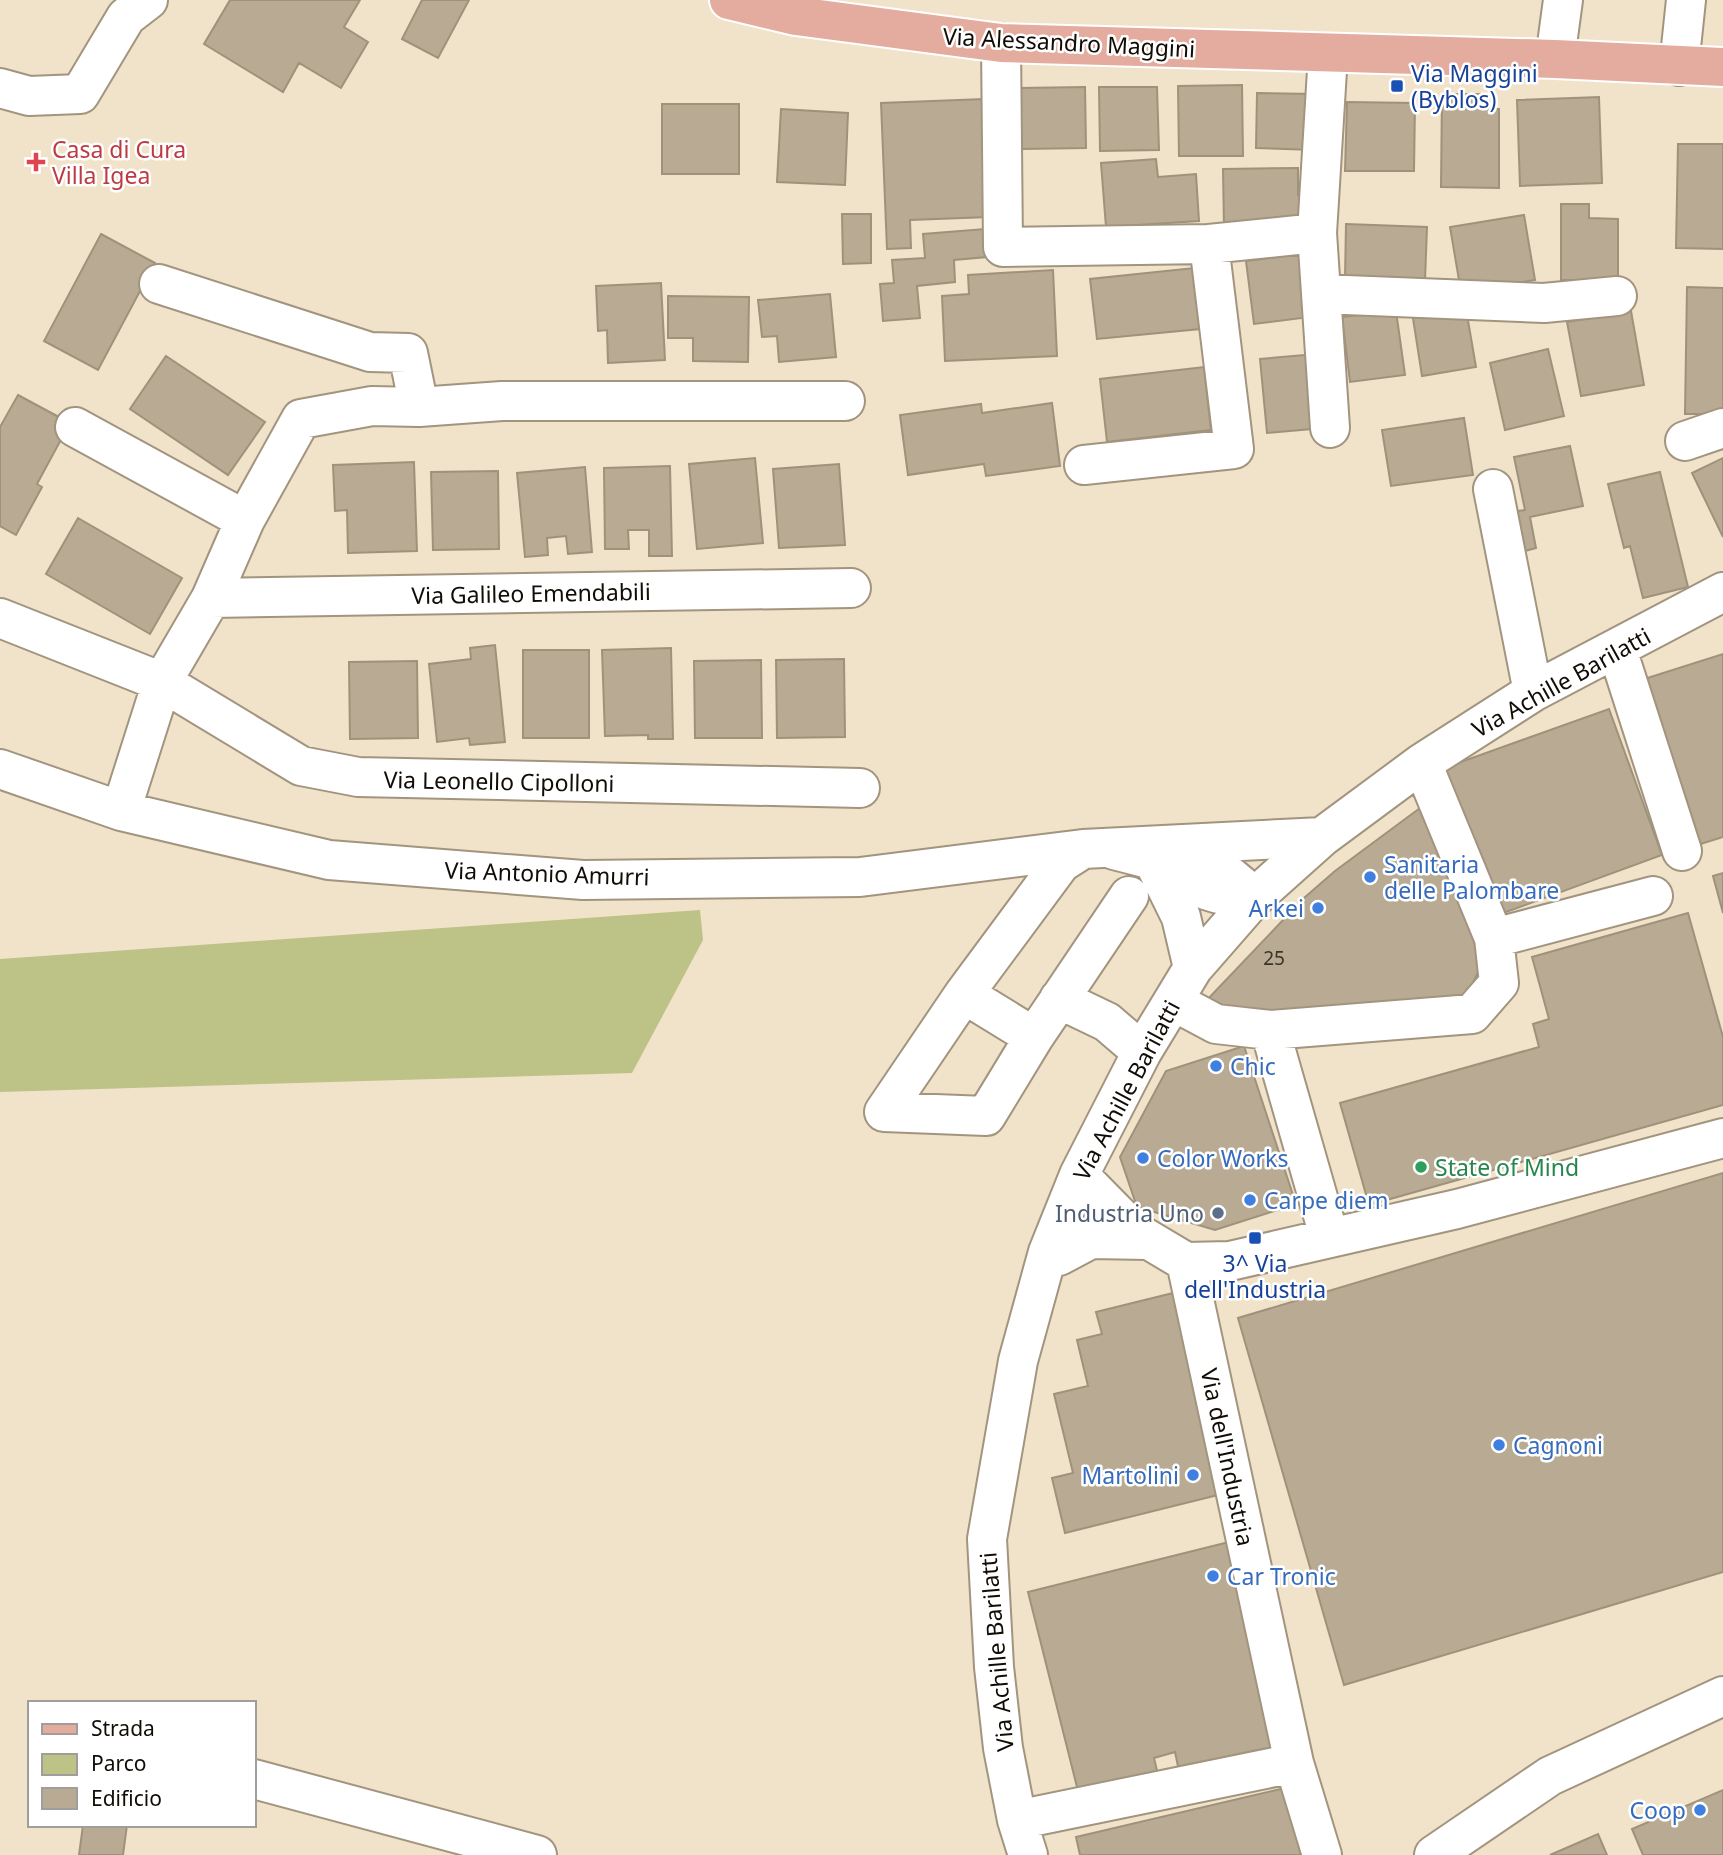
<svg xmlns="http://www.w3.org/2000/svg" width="1723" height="1855" viewBox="0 0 1723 1855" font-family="'Noto Sans',sans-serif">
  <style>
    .green { fill: #bdc287 }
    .building { fill: #b8aa93; stroke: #9f927b; stroke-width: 2 }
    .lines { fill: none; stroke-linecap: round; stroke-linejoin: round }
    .minor-casing { stroke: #a2947e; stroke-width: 42 }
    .major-casing { stroke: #fff; stroke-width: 42 }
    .minor { stroke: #fff; stroke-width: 38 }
    .major { stroke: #e3ac9e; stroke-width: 38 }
    .transit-dot { fill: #1a4fb4; stroke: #fff; stroke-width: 2.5 }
    .health-dot { fill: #e0444e; stroke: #fff; stroke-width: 2.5 }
    .shop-dot { fill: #3f7fe0; stroke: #fff; stroke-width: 2.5 }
    .leisure-dot { fill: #2e9e5b; stroke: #fff; stroke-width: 2.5 }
    .service-dot { fill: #5c6f8a; stroke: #fff; stroke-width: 2.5 }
    .labels { text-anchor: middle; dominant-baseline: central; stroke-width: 5; stroke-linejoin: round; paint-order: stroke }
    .number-label { font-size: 19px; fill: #3b3428 }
    .street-label { font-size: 23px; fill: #110c05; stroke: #fff }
    .transit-label { font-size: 23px; fill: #164399; stroke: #fff; text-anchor: start }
    .health-label { font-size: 23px; fill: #be3a42; stroke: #fff; text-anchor: start }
    .shop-label { font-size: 23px; fill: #366cbe; stroke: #fff; text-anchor: start }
    .leisure-label { font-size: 23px; fill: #27864d; stroke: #fff; text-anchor: start }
    .service-label { font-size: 23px; fill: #4e5e75; stroke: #fff; text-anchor: end }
  </style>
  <rect width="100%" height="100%" fill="#f1e2ca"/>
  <path class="green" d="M700 910 703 940 632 1073 0 1092V959Z"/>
  <path class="building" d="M230 0H360L344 27 368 42 341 88 299 63 283 92 204 44Z
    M422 0H469L438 58 402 39Z
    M1242 85 1243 156H1179L1178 86Z
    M1085 87 1086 148 1022 149 1020 88Z
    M1099 87H1157L1159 150 1100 151Z
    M1257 93 1314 94 1313 150 1256 148Z
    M1442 94H1484V109H1499V188L1441 187Z
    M1599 97 1602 183 1520 186 1517 100Z
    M984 99 989 217 910 220 911 248 887 249 881 103Z
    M1347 102 1415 103 1414 171H1345Z
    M662 104H739V174H662Z
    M781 109 848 113 845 185 777 182Z
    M1678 144H1723V249L1676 248Z
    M1156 159 1158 177 1196 174 1199 221 1106 227 1101 163Z
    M1298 168V195H1306L1307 227 1224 228 1223 169Z
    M1561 204H1589V218L1618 219V280H1561Z
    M842 214H871V263L843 264Z
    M1524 215 1535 280 1461 292 1450 227Z
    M1346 224 1427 227 1425 281 1345 278Z
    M985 229 987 257 954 260 955 282 917 286 920 318 883 321 880 284 894 283 892 260 925 258 923 234Z
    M101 234 155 263 98 370 44 341Z
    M1302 254 1310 317 1254 324 1246 261Z
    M1194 268 1200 329 1097 339 1090 279Z
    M1053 270 1057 356 945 361 942 296 969 294 968 275Z
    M661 283 665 360 608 363 607 330 598 331 596 286Z
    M1687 287 1723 288V414H1685Z
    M830 294 836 357 779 362 777 336 762 337 758 300Z
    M668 296 749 297 748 362 693 361V338H668Z
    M1465 303 1476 367 1422 376 1412 312Z
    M1396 311 1405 375 1350 382 1342 317Z
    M1631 311 1644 385 1581 396 1567 322Z
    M1548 349 1564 416 1505 430 1490 363Z
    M1316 354 1323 428 1267 433 1260 359Z
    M166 356 265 422 228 475 130 409Z
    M1204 367 1211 430 1107 442 1100 379Z
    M18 395 70 423 37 484 42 487 16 535 0 526V427Z
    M1052 403 1060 466 986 476 984 464 908 475 900 415 981 404 982 413Z
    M1464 418 1473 475 1391 486 1382 430Z
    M1570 446 1583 506 1530 517 1536 548 1525 551 1517 511 1525 510 1514 457Z
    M755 458 763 543 697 549 689 464Z
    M1723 458V537L1692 473Z
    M414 462 417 551 348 553 347 510 335 511 333 465Z
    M839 464 845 545 779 548 773 469Z
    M670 466 672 556H649V530H628L629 549H605L604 468Z
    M585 467 592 552 568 554 566 536 547 538 548 555 525 557 517 473Z
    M498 471 499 549 433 550 431 472Z
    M1660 472 1688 587 1643 598 1630 546 1624 548 1608 484Z
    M78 518 182 578 150 634 46 574Z
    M495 645 505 742 470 745 469 738 437 742 429 664 471 659 470 648Z
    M671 648 673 739H648V735L605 736 602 650Z
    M523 650H589V738H523Z
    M1723 654V837L1688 848 1635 682Z
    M844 659 845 737 777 738 776 660Z
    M761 660 762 738H695L694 661Z
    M417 661 418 738 350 739 349 662Z
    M1609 709 1662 855 1498 915 1444 768Z
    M1424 805 1483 962 1472 985 1460 998 1225 1017 1206 1001 1304 898 1335 871Z
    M1723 873V913L1713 876Z
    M1688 913 1723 1037V1105L1369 1205 1340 1103 1539 1047 1533 1024 1549 1019 1532 957Z
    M1244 1046 1296 1204 1215 1230 1137 1207 1120 1157 1166 1071Z
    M1723 1173V1572L1344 1685 1238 1318Z
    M1177 1292 1226 1493 1065 1533 1052 1478 1073 1473 1054 1394 1088 1386 1077 1340 1102 1334 1096 1312Z
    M1233 1541 1284 1745 1179 1771 1175 1752 1154 1758 1158 1775 1079 1795 1028 1592Z
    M1285 1788 1301 1855H1080L1076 1837Z
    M1723 1790V1855H1643L1632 1829Z
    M83 1825H127L123 1855H79Z
    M1598 1834 1607 1855H1550Z"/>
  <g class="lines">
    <g class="minor-casing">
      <path id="minor" d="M1001 43 1003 247 1209 244 1234 449 1084 465
        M1555 59 1563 0
        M1679 66 1686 0
        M0 88 29 96 80 94 126 17 148 0
        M1317 233 1328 54
        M1209 244 1317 233 1330 428
        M159 284 370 352 408 353 419 407
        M1321 294 1544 303 1617 296
        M75 427 245 520
        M1685 441 1723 428
        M1493 489 1533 692
        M211 598 851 588
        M0 618 162 682 301 766 358 777 860 788
        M1617 649 1682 851
        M0 769 121 811 329 860 583 880 860 877 1083 849 1322 837
        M121 811 162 682 211 598 245 520 301 419 372 406 419 407 502 401H845
        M1083 849 1061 863 964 994 884 1112 986 1116 1034 1037 1129 896
        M1114 850 1153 860 1181 917 1193 968
        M1173 852 1219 867 1255 897
        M1155 861C1194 885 1207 898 1255 897
        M1494 938 1653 896
        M964 994 1034 1037
        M1059 999 1107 1022 1142 1052
        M1173 1001 1216 1024 1270 1030 1472 1014 1499 983 1494 938 1422 763
        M1270 1030 1329 1236
        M1079 1175 1134 1231 1186 1262 1230 1261 1457 1209 1723 1138
        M1059 1256 1091 1239 1148 1240
        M1186 1262 1294 1763 1322 1855
        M254 1779 537 1855
        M1017 1820 1294 1763
        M1028 1855 1017 1820 1003 1748 994 1667 987 1539 1018 1361 1048 1252 1079 1175 1142 1052 1193 968 1255 897 1322 837 1422 763 1533 692 1723 592
        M1434 1855 1550 1776 1723 1696"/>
    </g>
    <g class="major-casing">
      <path id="major" d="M729 0 796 16 1001 43 1555 59 1723 67"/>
    </g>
    <use href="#minor" class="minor"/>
    <use href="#major" class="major"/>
  </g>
  <g class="transit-dot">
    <rect x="1390" y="79" width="14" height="14" rx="3.5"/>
    <rect x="1248" y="1231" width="14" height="14" rx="3.5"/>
  </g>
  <path class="health-dot" d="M32.5 151.5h7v7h7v7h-7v7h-7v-7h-7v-7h7z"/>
  <g class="shop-dot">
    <circle cx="1370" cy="877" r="7"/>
    <circle cx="1318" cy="908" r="7"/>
    <circle cx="1216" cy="1066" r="7"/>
    <circle cx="1143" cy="1158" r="7"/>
    <circle cx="1250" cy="1200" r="7"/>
    <circle cx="1499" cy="1445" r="7"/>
    <circle cx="1193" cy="1475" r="7"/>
    <circle cx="1213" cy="1576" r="7"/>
    <circle cx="1700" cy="1810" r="7"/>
  </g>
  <circle class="leisure-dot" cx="1421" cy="1167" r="7"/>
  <circle class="service-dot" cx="1218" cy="1213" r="7"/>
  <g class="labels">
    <g class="number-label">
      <text x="1274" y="958">25</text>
    </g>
    <g class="street-label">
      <text transform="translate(1069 42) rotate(3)">Via Alessandro Maggini</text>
      <text transform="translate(531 593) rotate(-1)">Via Galileo Emendabili</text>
      <text transform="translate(1561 682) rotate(-29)">Via Achille Barilatti</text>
      <text transform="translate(499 781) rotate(1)">Via Leonello Cipolloni</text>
      <text transform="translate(547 873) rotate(2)">Via Antonio Amurri</text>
      <text transform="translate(1126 1090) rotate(-62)">Via Achille Barilatti</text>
      <text transform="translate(1228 1457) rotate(78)">Via dell'Industria</text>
      <text transform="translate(996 1652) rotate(-95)">Via Achille Barilatti</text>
    </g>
    <g class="transit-label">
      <text x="1411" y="73">Via Maggini<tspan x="1411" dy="26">(Byblos)</tspan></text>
      <text x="1255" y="1263" text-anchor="middle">3^ Via<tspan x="1255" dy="26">dell'Industria</tspan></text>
    </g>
    <g class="health-label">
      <text x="52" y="149">Casa di Cura<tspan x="52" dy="26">Villa Igea</tspan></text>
    </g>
    <g class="shop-label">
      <text x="1384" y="864">Sanitaria<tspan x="1384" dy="26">delle Palombare</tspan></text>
      <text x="1304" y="908" text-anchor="end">Arkei</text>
      <text x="1230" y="1066">Chic</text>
      <text x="1157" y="1158">Color Works</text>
      <text x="1264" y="1200">Carpe diem</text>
      <text x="1513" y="1445">Cagnoni</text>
      <text x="1179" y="1475" text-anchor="end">Martolini</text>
      <text x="1227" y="1576">Car Tronic</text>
      <text x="1686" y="1810" text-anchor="end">Coop</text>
    </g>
    <g class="leisure-label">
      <text x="1435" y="1167">State of Mind</text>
    </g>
    <g class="service-label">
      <text x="1204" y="1213">Industria Uno</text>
    </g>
  </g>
  <rect x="28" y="1701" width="228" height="126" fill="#ffffff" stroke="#a09e9b" stroke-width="2"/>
  <rect x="42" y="1724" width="35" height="10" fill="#e3ac9e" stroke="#a09e9b" stroke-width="2"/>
  <text x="91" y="1736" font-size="21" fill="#110c05">Strada</text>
  <rect x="42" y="1754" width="35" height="21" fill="#bdc287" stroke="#a09e9b" stroke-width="2"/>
  <text x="91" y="1771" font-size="21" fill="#110c05">Parco</text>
  <rect x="42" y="1788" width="35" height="21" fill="#b8aa93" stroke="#a09e9b" stroke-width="2"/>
  <text x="91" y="1806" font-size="21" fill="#110c05">Edificio</text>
</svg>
